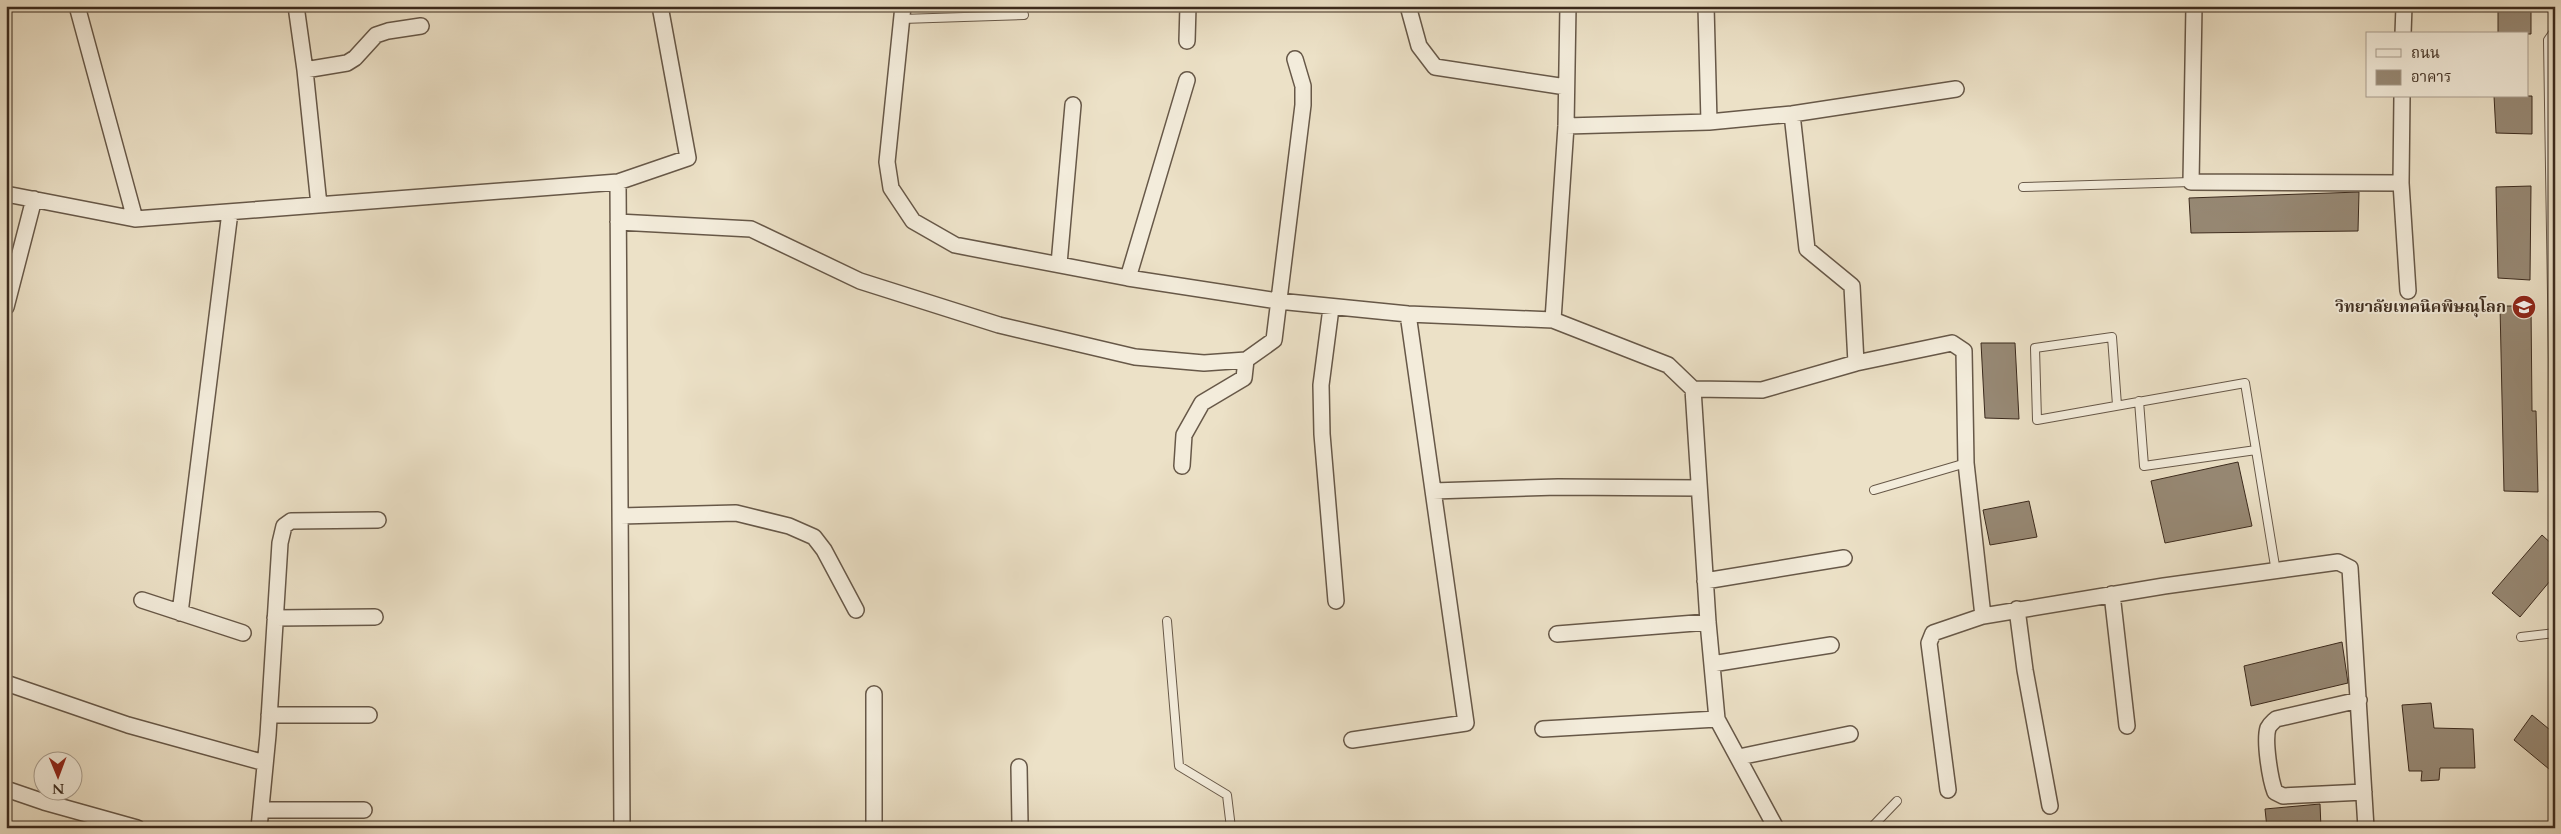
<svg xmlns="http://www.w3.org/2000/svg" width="2561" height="834" viewBox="0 0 2561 834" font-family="Cardo,'Noto Serif Thai',serif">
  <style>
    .building { fill: #978975; stroke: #3b2a1d }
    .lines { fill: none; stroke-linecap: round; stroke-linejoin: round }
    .service-casing { stroke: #675848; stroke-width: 10 }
    .minor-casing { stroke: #675848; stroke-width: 18 }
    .service { stroke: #f3ecdb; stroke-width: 8 }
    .minor { stroke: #f3ecdb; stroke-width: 15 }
    .labels { text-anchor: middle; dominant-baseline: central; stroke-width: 4; stroke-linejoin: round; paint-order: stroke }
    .poi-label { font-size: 16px; font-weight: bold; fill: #3b2a1d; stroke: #f3ecdb; text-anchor: end }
  </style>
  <rect width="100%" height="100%" fill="#ece1c7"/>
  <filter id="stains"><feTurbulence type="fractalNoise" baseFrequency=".004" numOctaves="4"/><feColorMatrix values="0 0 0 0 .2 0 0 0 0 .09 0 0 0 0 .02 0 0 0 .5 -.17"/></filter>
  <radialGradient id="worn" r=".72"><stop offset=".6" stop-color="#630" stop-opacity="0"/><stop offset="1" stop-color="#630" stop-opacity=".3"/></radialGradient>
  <path class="building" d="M2498 6H2531V34H2498Z
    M2494 96H2532V134L2496 133Z
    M2531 186 2530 280 2498 278 2496 187Z
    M2359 192 2358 231 2191 233 2189 198Z
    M2500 306H2531L2532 411H2536L2538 492 2504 491Z
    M1981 343H2015L2019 419 1985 418Z
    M2238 462 2252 526 2165 543 2151 481Z
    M2029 501 2037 537 1990 545 1983 510Z
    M2542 535 2555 547V575L2520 617 2492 593Z
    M2342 642 2348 683 2251 706 2244 666Z
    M2431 703 2434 728 2473 729 2475 768H2440L2439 780 2421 781 2422 771H2409L2402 705Z
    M2532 715 2555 734V774L2514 740Z
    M2320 804 2321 828H2267L2265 809Z"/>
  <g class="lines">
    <g class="service-casing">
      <path id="service" d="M902 19 1024 15
        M2555 30 2548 40 2555 486
        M2023 187 2191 182
        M2139 401 2144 466 2256 450
        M2117 405 2112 337 2035 348 2037 420 2245 383 2276 572
        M1874 490 1966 463
        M1167 621 1179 766 1227 795 1231 828
        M2521 637 2555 633
        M1871 828 1897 801"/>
    </g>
    <g class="minor-casing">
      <path id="minor" d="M77 6 135 219
        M296 6 305 70 319 205
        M903 6 887 162 891 188 913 221 955 245 1128 278 1278 301 1408 314 1553 320 1668 365 1693 389 1762 390 1856 363 1952 343 1964 351 1966 463 1983 616 2164 586 2338 562 2350 568 2366 828
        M1408 6 1419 46 1435 67 1566 87
        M1706 6 1709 122 1792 114 1956 89
        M2194 6 2191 182 2401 183
        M2403 34 2404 6
        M1187 41 1188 6
        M305 70 347 63 355 58 376 35 388 31 421 26
        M2402 96 2401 183 2408 291
        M1792 114 1807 249 1852 286 1856 363
        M1566 126 1709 122
        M618 182 688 158 660 6
        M6 194 135 219 618 182 622 828
        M618 222 751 229 860 281 999 325 1135 357 1204 363 1246 360 1274 340 1303 105V86L1295 59
        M1059 264 1073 105
        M1128 278 1187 80
        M6 307 34 199
        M1331 308 1321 385 1322 434 1336 601
        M1553 320 1566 126 1568 6
        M1693 389 1708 622 1717 719 1776 828
        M1182 466 1184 435 1202 403 1244 378 1246 360
        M1433 491 1558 487 1699 488
        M620 516 736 513 789 526 814 537 824 550 856 610
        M1705 581 1844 558
        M2112 594 2127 726
        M142 600 243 633
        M2017 609 2025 670 2050 806
        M180 613 230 212
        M275 618 375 617
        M1557 634 1708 622
        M1712 664 1831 645
        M6 683 128 725 265 763
        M2359 700 2276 719C2273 722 2270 724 2268 728 2264 741 2270 779 2275 792L2283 796 2364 792
        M269 715H369
        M1543 729 1717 719
        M1352 740 1466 723 1408 314
        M1739 757 1850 734
        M6 789 44 802 137 828
        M1948 790 1929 643 1933 633 1983 616
        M261 810H364
        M259 828 268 735 280 543 284 526 291 521 378 520
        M874 828V694
        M1018 828 1020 824 1019 767"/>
    </g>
    <use href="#service" class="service"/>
    <use href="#minor" class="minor"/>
  </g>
  <defs>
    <g id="school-disc" transform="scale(1.25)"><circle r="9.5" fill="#8f2418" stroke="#f3ecdb"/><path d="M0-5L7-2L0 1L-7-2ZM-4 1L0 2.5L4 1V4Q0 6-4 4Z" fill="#fff"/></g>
  </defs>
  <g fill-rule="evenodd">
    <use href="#school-disc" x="2524" y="307"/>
  </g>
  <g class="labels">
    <g class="poi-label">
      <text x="2506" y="307">วิทยาลัยเทคนิคพิษณุโลก</text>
    </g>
  </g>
  <rect width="2561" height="834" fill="none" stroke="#ece1c7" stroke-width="25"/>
  <rect x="8" y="8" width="2546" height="819" fill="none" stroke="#3b2a1d" stroke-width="2.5"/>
  <rect x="12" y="12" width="2536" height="809" fill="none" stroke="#3b2a1d"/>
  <rect x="2366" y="32" width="162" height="65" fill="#f3ecdb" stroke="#a99e8f"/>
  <rect x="2376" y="49" width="25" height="8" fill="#f3ecdb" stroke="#a99e8f"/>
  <text x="2411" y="58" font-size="15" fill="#3b2a1d">ถนน</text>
  <rect x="2376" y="70" width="25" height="15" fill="#978975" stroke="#a99e8f"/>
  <text x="2411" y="82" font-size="15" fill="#3b2a1d">อาคาร</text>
  <g transform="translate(58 776) rotate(179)"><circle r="24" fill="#f3ecdb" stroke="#a99e8f"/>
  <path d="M0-4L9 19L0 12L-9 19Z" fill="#8f2418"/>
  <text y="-8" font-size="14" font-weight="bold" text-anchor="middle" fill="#3b2a1d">N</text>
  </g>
  <rect width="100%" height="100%" filter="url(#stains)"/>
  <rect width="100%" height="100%" fill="url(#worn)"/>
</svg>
